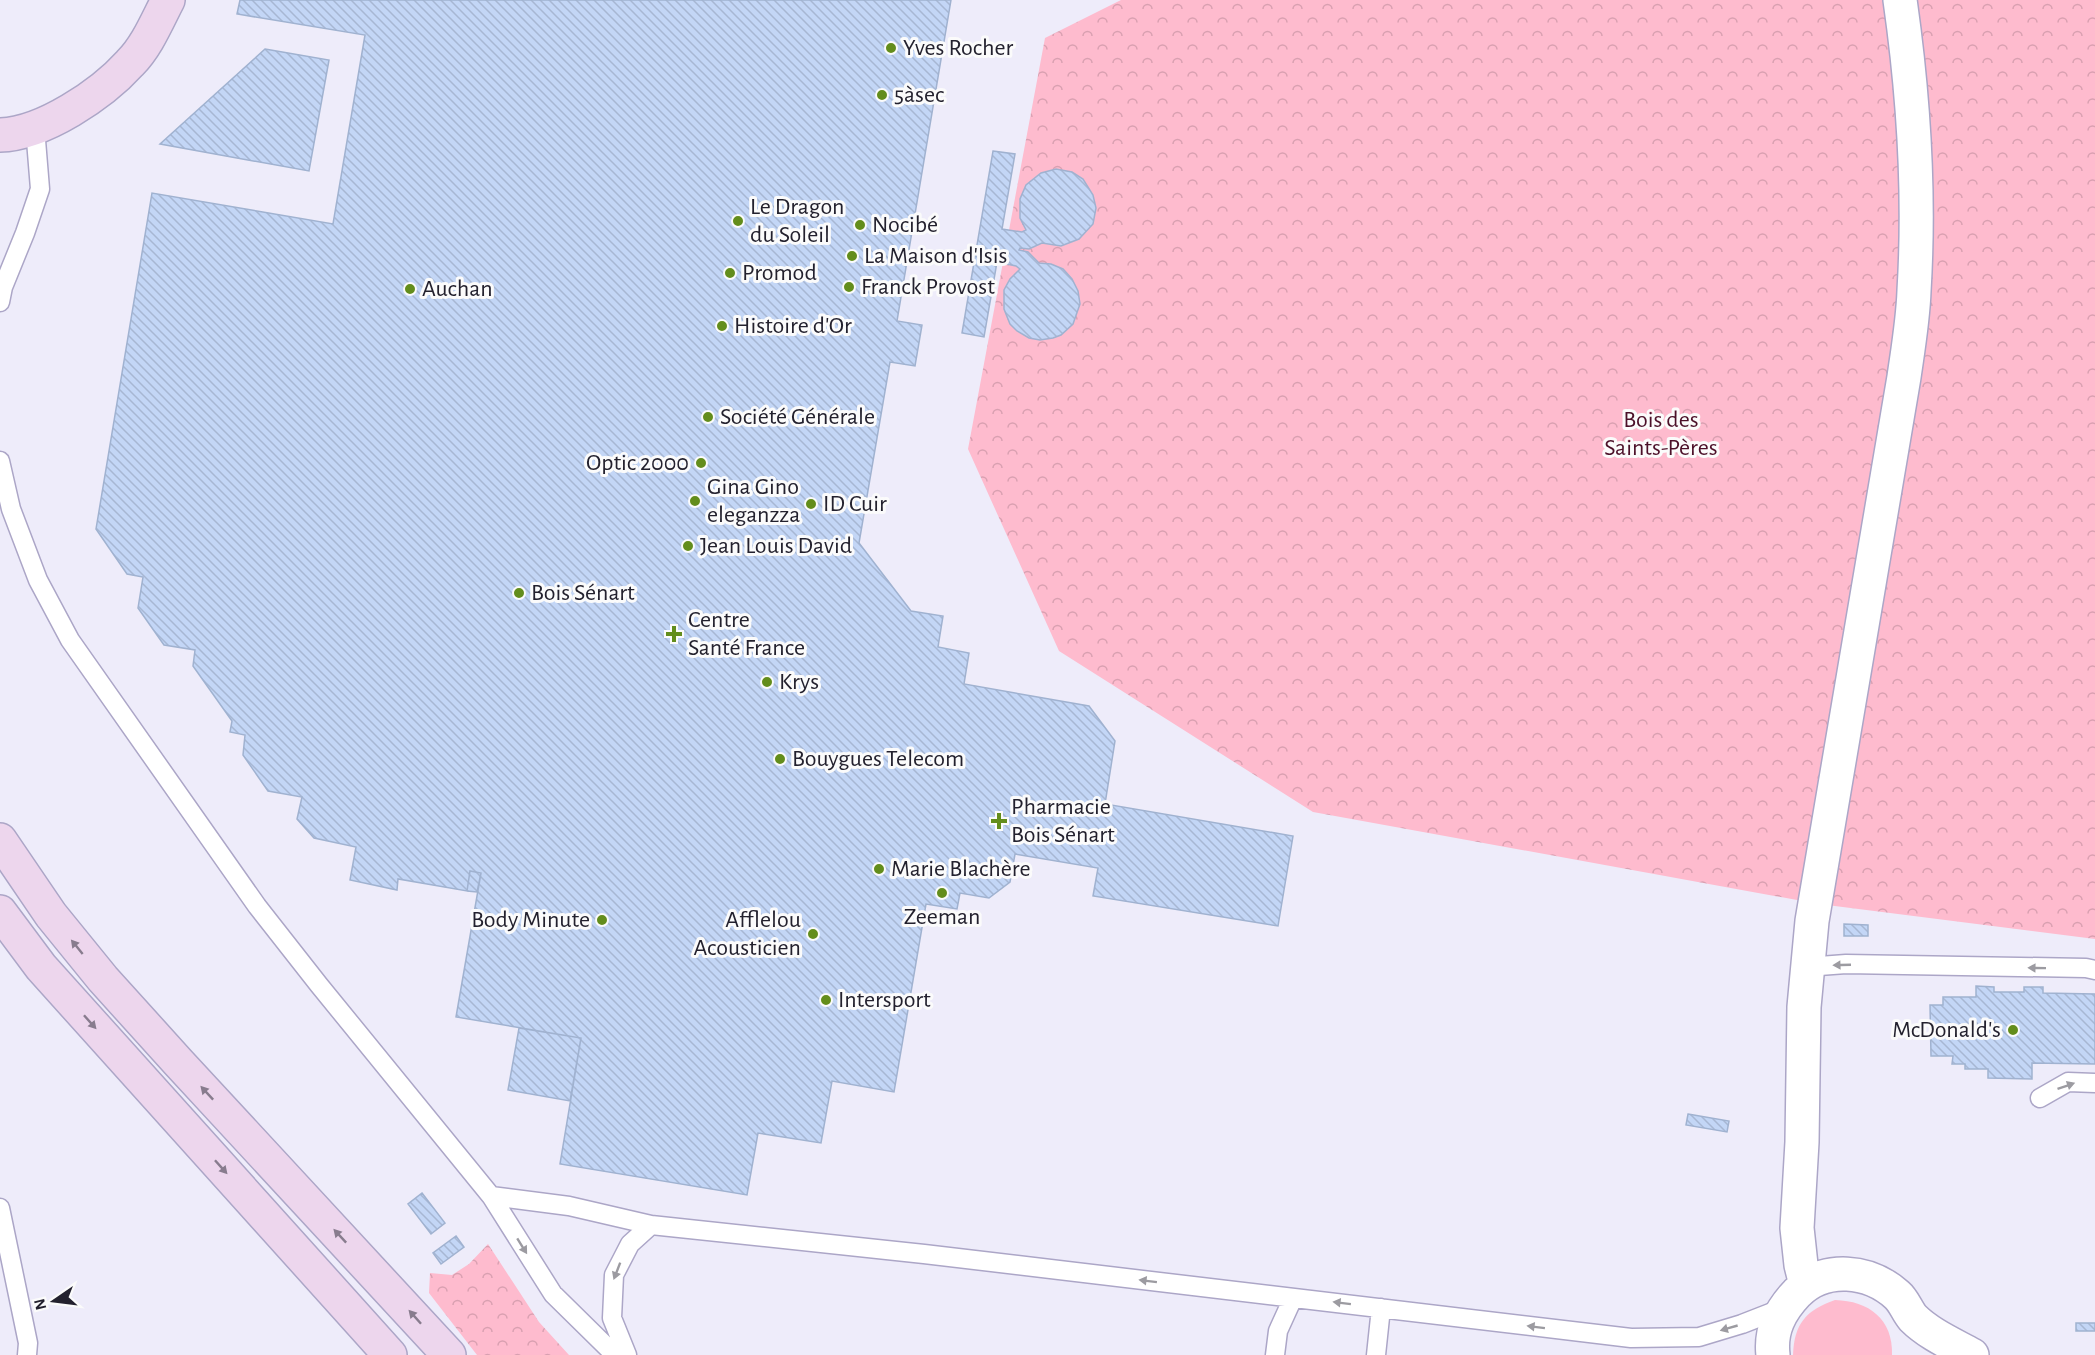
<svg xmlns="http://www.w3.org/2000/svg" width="2095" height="1355" viewBox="0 0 2095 1355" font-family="'Alegreya Sans',sans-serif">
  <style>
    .green { fill: #febbce }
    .forest { fill: url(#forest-crowns) }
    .building { fill: url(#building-back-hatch); stroke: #a0b2d0; stroke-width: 1.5 }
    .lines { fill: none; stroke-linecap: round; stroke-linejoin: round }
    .lane-casing { stroke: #aca6c7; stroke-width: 21 }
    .street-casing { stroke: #aca6c7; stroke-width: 36 }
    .secondary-casing { stroke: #aca6c7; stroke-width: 36 }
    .lane { stroke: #fff; stroke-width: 18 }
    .street { stroke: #fff; stroke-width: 33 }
    .secondary { stroke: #edd6ed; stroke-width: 33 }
    .oneway { fill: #887c8e }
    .oneway2 { fill: #9c9ba1 }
    .poi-dot { fill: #638d1c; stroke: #fbfbfb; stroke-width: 2 }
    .labels { text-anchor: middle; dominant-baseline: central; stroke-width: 6; stroke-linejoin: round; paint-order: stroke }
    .poi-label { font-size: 24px; fill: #23212e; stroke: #fbfbfb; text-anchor: start }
    .park-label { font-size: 24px; fill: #4c1029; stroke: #fbfbfb }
  </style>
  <defs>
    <pattern id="forest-crowns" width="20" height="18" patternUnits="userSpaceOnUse" patternTransform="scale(1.5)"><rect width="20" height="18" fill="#febbce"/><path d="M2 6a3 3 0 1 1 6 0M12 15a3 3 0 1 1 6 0" fill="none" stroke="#d9a0b1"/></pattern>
    <pattern id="building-back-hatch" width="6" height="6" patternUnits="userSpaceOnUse" patternTransform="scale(1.5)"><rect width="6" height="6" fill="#c3d6f6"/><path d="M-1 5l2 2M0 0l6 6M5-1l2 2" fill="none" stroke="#a7b7d3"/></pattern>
  </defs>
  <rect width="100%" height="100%" fill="#eeecfa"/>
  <path class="green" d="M1835 1300C1869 1301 1893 1319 1892 1355H1793C1794 1324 1806 1310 1835 1300Z"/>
  <path class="forest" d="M1121 0H2095V939L1819 904 1313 812 1059 651 968 449 1045 38Z
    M488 1244 539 1322 569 1355H477L429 1293 430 1273 452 1275 469 1264Z"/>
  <path class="building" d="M240 0H951L897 321 922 325 915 366 890 362 859 543 911 611 943 616 938 647 969 653 964 684 1089 706 1115 741 1105 804 1293 836 1278 926 1093 896 1098 868 1015 854 1010 882 989 898 960 893 957 909 926 904 894 1092 832 1081 821 1143 758 1133 747 1195 560 1164 581 1038 456 1017 481 873 470 871 467 891 398 879 397 890 350 880 356 847 314 838 297 819 302 797 268 791 243 755 245 735 230 732 232 721 193 666 195 650 164 645 138 608 143 577 127 574 96 529 152 193 333 224 365 35 237 14Z
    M265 49 329 60 309 171 160 144Z
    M993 151 1015 154 1002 229 1022 232 1026 230 1020 218V199L1026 185 1041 173 1056 169 1072 172 1083 179 1093 195 1096 208 1093 224 1079 239 1061 246 1042 243 1029 249 1020 248 1019 250 1028 252 1039 263 1051 264 1063 269 1072 279 1078 291 1080 304 1073 324 1061 335 1053 338 1040 340 1029 338 1017 331 1010 324 1004 309V290L1010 279 1020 269 1016 266 997 262 984 337 962 333Z
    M470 871 481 873 477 892 467 891Z
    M1844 924 1868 925V936H1844Z
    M1976 986 1994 987V992H2024V987H2043V993L2095 994V1064L2032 1063V1079L1988 1078V1069H1965V1064H1952L1953 1056H1931L1930 1005H1943V997H1976Z
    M519 1028 581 1038 570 1101 508 1090Z
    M1688 1114 1729 1121 1727 1132 1686 1125Z
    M422 1193 445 1223 431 1234 408 1204Z
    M456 1236 464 1247 441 1264 433 1253Z
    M2076 1323H2095V1331H2076Z"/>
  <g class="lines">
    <g class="lane-casing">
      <path id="lane" d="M0 302 3 287 25 233 40 189 35 128
        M0 461 11 509 38 580 70 640 257 906 319 985 491 1196 553 1294 615 1355
        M1806 967 1846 964 2086 968 2095 970
        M2040 1098 2068 1082 2095 1083
        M491 1196 569 1206 651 1225 924 1254 1631 1338 1699 1337 1742 1324 1783 1308
        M0 1208 28 1343 27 1355
        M627 1355 612 1318 614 1275 630 1244 651 1225
        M1275 1355 1278 1331 1293 1298
        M1376 1355 1381 1308"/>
    </g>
    <g class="street-casing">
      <path id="street" d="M1806 1285 1801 1265 1797 1228 1802 1142 1804 1007 1812 921 1904 377C1908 349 1913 320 1914 291 1920 192 1914 98 1900 0
        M1773 1355C1770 1330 1780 1311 1797 1293 1825 1265 1869 1270 1897 1295 1904 1301 1907 1311 1913 1318 1929 1334 1952 1344 1972 1355"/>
    </g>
    <g class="secondary-casing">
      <path id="secondary" d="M0 135C43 134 102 94 130 63 147 46 157 21 168 0
        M0 840 51 915 103 979 178 1062 449 1355
        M0 912 41 967 390 1355"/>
    </g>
    <use href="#lane" class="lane"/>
    <use href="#street" class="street"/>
    <use href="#secondary" class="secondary"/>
  </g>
  <defs><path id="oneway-solid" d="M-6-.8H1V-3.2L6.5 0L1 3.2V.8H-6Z" transform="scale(1.5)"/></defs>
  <g class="oneway">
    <use href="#oneway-solid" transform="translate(77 947) rotate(-129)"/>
    <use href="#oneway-solid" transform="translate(90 1022) rotate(48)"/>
    <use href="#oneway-solid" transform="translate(207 1093) rotate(-133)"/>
    <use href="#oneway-solid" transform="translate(221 1167) rotate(48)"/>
    <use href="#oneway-solid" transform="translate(340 1236) rotate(-133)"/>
    <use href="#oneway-solid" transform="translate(415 1317) rotate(-132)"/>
  </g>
  <g class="oneway2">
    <use href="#oneway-solid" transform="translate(1842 965) rotate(178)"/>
    <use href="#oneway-solid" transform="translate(2037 968) rotate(-179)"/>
    <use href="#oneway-solid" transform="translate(2066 1086) rotate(-19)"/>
    <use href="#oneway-solid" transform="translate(522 1246) rotate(58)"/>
    <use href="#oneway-solid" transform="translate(617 1271) rotate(111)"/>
    <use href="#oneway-solid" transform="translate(1148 1281) rotate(-173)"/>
    <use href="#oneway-solid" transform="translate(1342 1303) rotate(-173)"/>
    <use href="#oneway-solid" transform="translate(1536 1327) rotate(-173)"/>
    <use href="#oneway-solid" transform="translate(1729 1328) rotate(164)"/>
  </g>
  <g class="poi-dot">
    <circle cx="891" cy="48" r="6"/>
    <circle cx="882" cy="95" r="6"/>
    <circle cx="738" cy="221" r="6"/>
    <circle cx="860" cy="225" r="6"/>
    <circle cx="852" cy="256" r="6"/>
    <circle cx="730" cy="273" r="6"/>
    <circle cx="849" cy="287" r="6"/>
    <circle cx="410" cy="289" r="6"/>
    <circle cx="722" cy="326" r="6"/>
    <circle cx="708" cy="417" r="6"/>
    <circle cx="701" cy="463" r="6"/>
    <circle cx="695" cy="501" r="6"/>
    <circle cx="811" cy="504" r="6"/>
    <circle cx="688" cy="546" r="6"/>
    <circle cx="519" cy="593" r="6"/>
    <path d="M671 625h6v6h6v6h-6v6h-6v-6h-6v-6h6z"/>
    <circle cx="767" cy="682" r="6"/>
    <circle cx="780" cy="759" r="6"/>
    <path d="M996 812h6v6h6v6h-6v6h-6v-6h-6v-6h6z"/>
    <circle cx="879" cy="869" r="6"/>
    <circle cx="942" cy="893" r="6"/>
    <circle cx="602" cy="920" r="6"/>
    <circle cx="813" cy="934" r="6"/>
    <circle cx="826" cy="1000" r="6"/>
    <circle cx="2013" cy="1030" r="6"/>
  </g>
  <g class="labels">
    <g class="poi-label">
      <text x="903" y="48">Yves Rocher</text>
      <text x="894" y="95">5àsec</text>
      <text x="750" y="207">Le Dragon<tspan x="750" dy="28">du Soleil</tspan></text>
      <text x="872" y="225">Nocibé</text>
      <text x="864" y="256">La Maison d'Isis</text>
      <text x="742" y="273">Promod</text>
      <text x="861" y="287">Franck Provost</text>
      <text x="422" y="289">Auchan</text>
      <text x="734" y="326">Histoire d'Or</text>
      <text x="720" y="417">Société Générale</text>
      <text x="689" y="463" text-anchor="end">Optic 2000</text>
      <text x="707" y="487">Gina Gino<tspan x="707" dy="28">eleganzza</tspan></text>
      <text x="823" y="504">ID Cuir</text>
      <text x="700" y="546">Jean Louis David</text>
      <text x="531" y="593">Bois Sénart</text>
      <text x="688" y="620">Centre<tspan x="688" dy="28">Santé France</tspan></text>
      <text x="779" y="682">Krys</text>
      <text x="792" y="759">Bouygues Telecom</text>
      <text x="1011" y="807">Pharmacie<tspan x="1011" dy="28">Bois Sénart</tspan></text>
      <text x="891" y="869">Marie Blachère</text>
      <text x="942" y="917" text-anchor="middle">Zeeman</text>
      <text x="590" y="920" text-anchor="end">Body Minute</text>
      <text x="801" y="920" text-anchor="end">Afflelou<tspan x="801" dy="28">Acousticien</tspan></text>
      <text x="838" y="1000">Intersport</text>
      <text x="2001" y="1030" text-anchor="end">McDonald's</text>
    </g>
    <g class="park-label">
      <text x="1661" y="420">Bois des<tspan x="1661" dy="28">Saints-Pères</tspan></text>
    </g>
  </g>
  <g transform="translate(54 1301) rotate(256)" stroke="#fbfbfb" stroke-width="4.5" paint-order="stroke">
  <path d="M0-4.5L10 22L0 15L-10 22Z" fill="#23212e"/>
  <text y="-9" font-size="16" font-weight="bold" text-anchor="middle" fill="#23212e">N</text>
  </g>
</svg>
